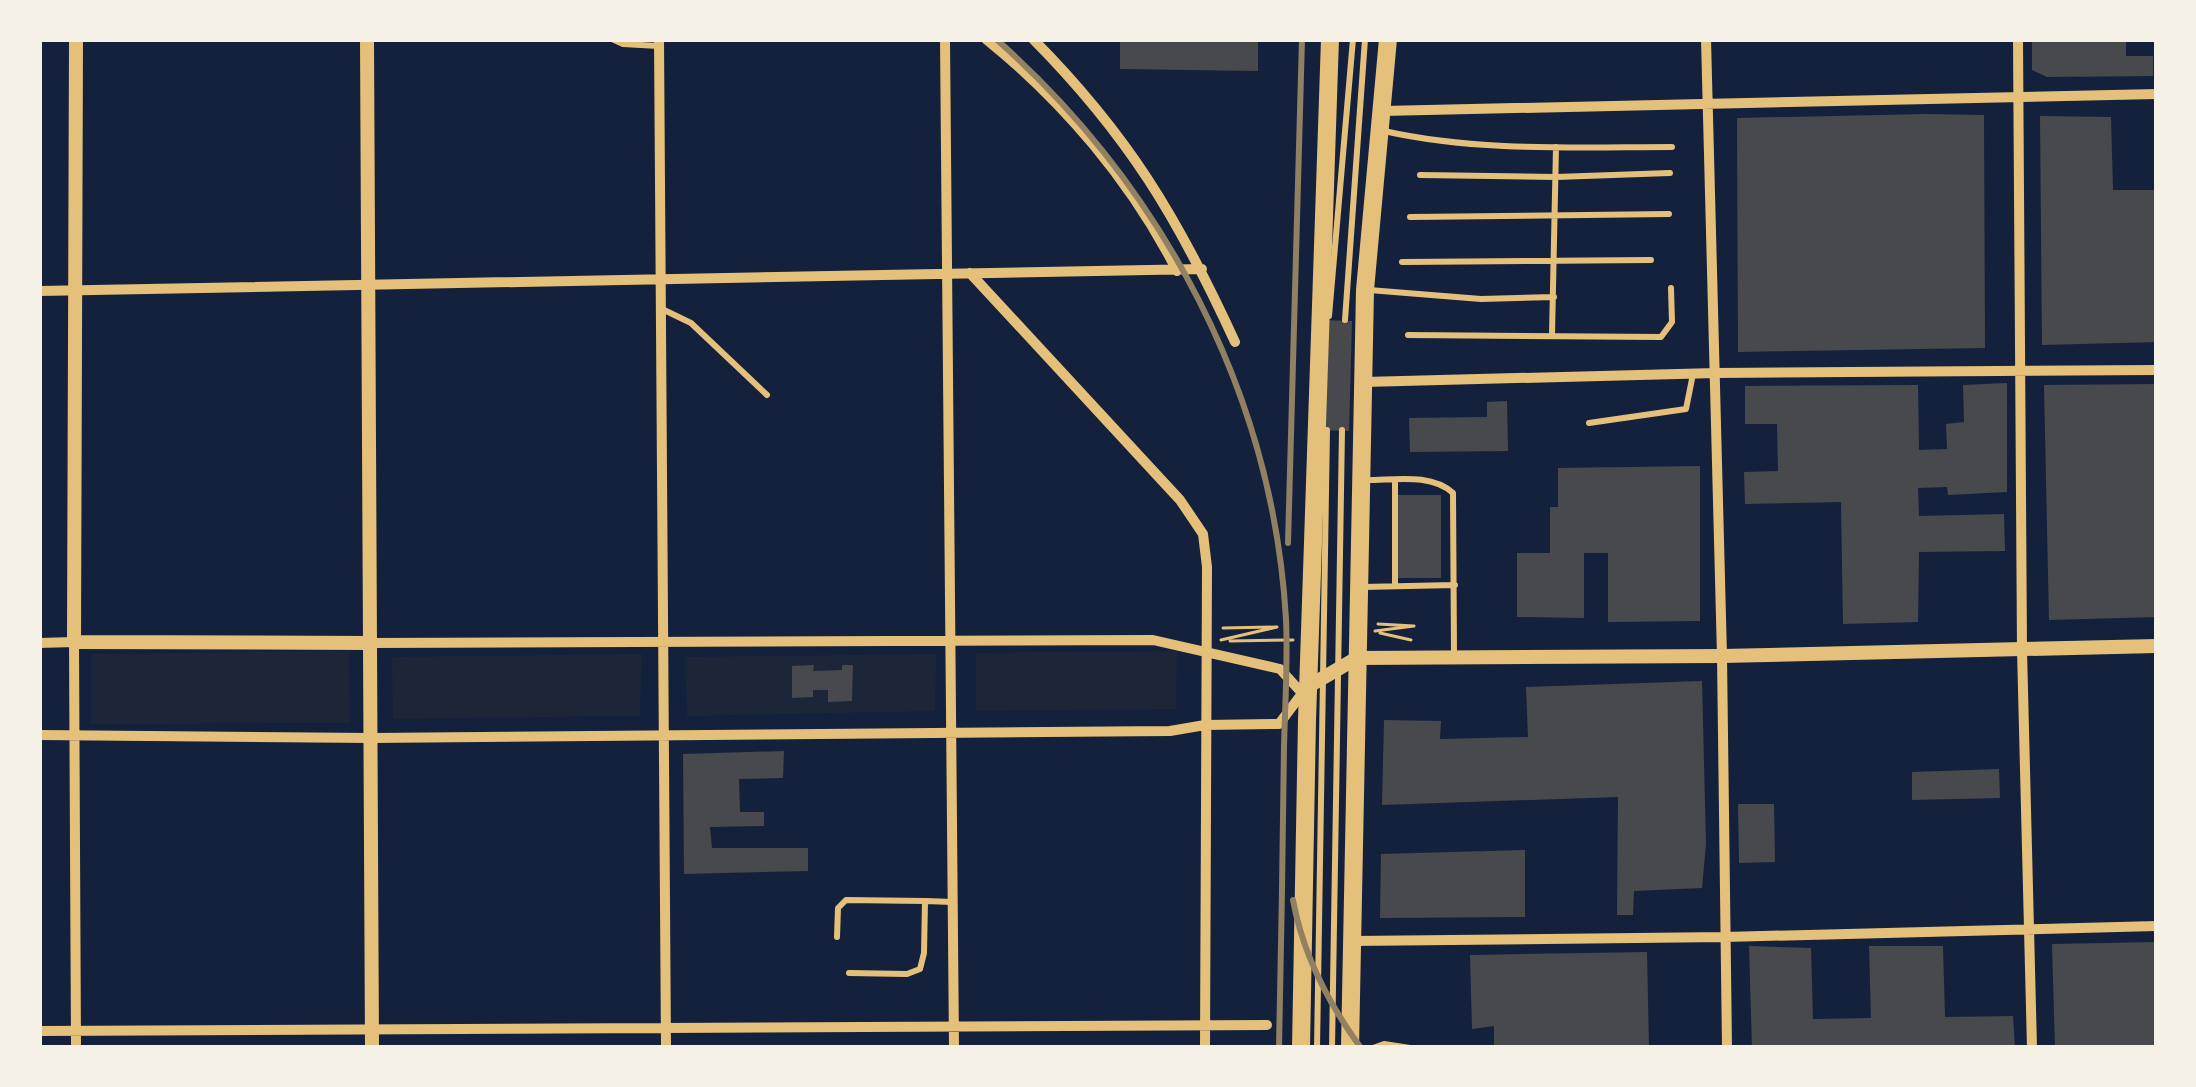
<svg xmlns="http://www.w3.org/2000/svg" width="2196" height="1087" viewBox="0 0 2196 1087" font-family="Merriweather,serif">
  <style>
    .green { fill: #1d2539 }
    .building { fill: #48494c }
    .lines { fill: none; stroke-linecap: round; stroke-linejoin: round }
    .path { stroke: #e5c07b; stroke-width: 3 }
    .service { stroke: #e5c07b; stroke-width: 6 }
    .minor { stroke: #e5c07b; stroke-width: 10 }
    .tertiary { stroke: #e5c07b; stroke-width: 14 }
    .primary { stroke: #e5c07b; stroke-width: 18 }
    .rail { stroke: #918062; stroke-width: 6 }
  </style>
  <rect width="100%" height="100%" fill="#14213d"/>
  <path class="green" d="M349 651 350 723 91 724V654Z
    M1177 651 1176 709 976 711V653Z
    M642 654 640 716 393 719 392 657Z
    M936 654 935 711 687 716 685 657Z"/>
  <path class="building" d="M1120 39H1258V71L1120 69Z
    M2032 39H2126V56H2153V76L2047 77 2032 70Z
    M1925 114 1984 115 1985 348 1738 352 1737 118Z
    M2040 116 2111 117 2113 190H2157V342L2042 345Z
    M1322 320 1352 321 1349 431 1318 430Z
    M2007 383V492L1948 495 1947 487 1918 488 1919 516 2004 514 2005 551 1919 552 1918 622 1843 624 1841 502 1745 504 1744 472 1778 471 1777 424H1745V386L1918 385 1919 450 1947 449 1946 424 1964 422 1963 385Z
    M2157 384V617L2049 620 2044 385Z
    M1507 401 1508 451 1410 452 1409 418 1487 417V402Z
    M1700 466V621L1608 622V553H1584V618L1517 617V553H1550V507H1558V468Z
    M1398 495H1441V578H1398Z
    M814 665 813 671 842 670V665H853L852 701 828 702V690H813V697L792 698V666Z
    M1702 681 1706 844 1702 888 1634 891 1633 915H1617L1618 797 1382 805 1384 720 1441 721 1440 739 1528 737 1526 687Z
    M784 751 783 778 739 779 740 812H764V826L710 827 712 848H808V871L684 874 683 754Z
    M1999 769 2000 798 1912 800V772Z
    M1738 804H1774L1775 862 1739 863Z
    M1525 850V917L1380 918 1381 854Z
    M2157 942V1045L2055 1048 2052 944Z
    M1749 946 1811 948 1813 1019 1871 1018 1869 946H1943L1945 1017 2013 1016 2015 1048H1752Z
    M1647 952 1649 1048H1494V1026L1472 1029 1470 955Z"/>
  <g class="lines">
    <path class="path" d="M1375 631 1414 626 1378 624
      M1380 633 1411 640
      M1221 640 1277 627 1223 628
      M1230 641 1293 640"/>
    <path class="service" d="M612 39 623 44 659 46
      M1384 131C1477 152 1577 147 1672 147
      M1420 175 1556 177 1670 173
      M1410 217 1669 214
      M1402 262 1651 260
      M1369 290 1481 299 1554 297
      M662 309 691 323 767 395
      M1329 316 1353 39
      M1345 320 1365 39
      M1408 335 1661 337 1672 322 1671 288
      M1552 335 1556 147
      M1589 423 1686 409 1693 374
      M1367 480C1395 480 1431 473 1453 493L1454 653
      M1395 586V480
      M1362 587 1455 585
      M926 901 952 902
      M837 937 838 908 846 900 925 901 924 953 920 969 907 974 849 973
      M1317 1048 1327 430
      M1332 1048 1342 430
      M1373 1048 1384 1044 1410 1048"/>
    <path class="minor" d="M659 39 666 1048
      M945 39 954 1048
      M986 39C1063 101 1132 182 1177 271
      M1033 39C1129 136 1178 218 1235 342
      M1706 39 1722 656 1727 1048
      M2018 39 2022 650 2032 1048
      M1383 111 2157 94
      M970 273 1180 500 1203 534 1207 567 1205 1048
      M39 291 1202 269
      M1364 382 1716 373 2157 370
      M39 643 74 642 76 1048
      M370 643 1153 640 1280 669 1301 692
      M39 735 371 738 1170 731 1205 725 1279 724 1307 687
      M1352 941 1725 937 2157 926
      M39 1031 1267 1025"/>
    <path class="tertiary" d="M76 39 74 642 370 643
      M367 39 372 1048
      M1309 686 1357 658 1722 656 2157 646"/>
    <path class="primary" d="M1301 1048 1307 720 1330 39
      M1350 1048 1365 290 1388 39"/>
    <path class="rail" d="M996 39C1163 187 1273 394 1286 619 1288 661 1285 705 1284 747 1283 847 1281 948 1279 1048
      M1288 543 1302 39
      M1293 900C1303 955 1328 1003 1361 1048"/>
  </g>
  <rect width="2196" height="1087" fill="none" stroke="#f6f1e7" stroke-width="84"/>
</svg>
